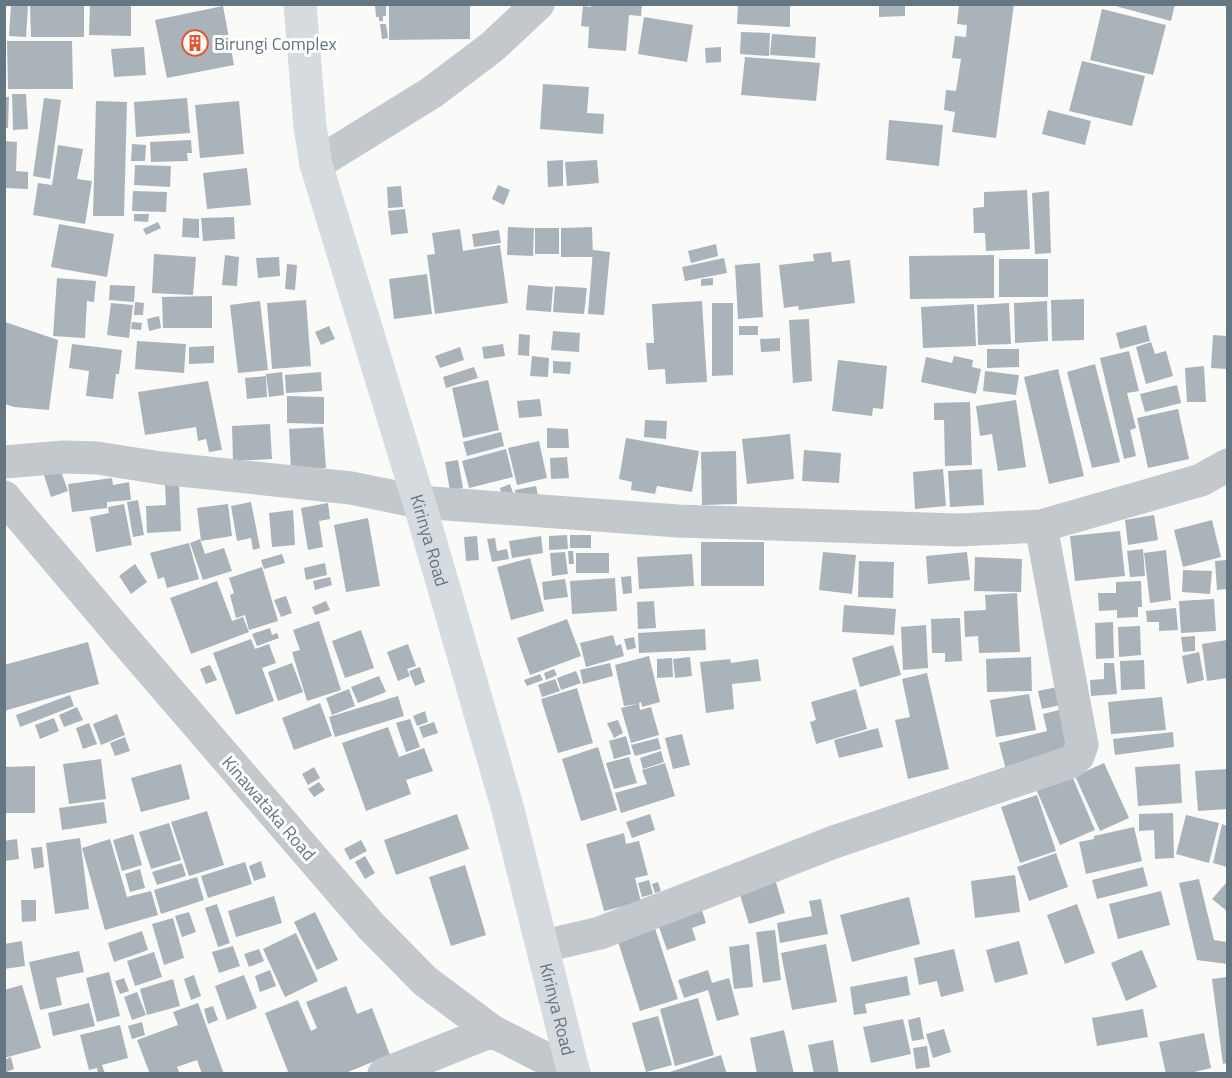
<svg xmlns="http://www.w3.org/2000/svg" width="1232" height="1078" viewBox="0 0 1232 1078" font-family="'Titillium Web',sans-serif">
  <style>
    .building { fill: #aab3b9 }
    .lines { fill: none; stroke-linecap: round; stroke-linejoin: round }
    .minor { stroke: #c3c8cc; stroke-width: 33 }
    .secondary { stroke: #d6dbdf; stroke-width: 33 }
    .labels { text-anchor: middle; dominant-baseline: central; stroke-width: 6; stroke-linejoin: round; paint-order: stroke }
    .poi-label { font-size: 18px; fill: #657683; stroke: #fff; text-anchor: start }
    .street-label { font-size: 18px; fill: #657683; stroke: #fff }
  </style>
  <rect width="100%" height="100%" fill="#fafaf8"/>
  <path class="building" d="M375 4H386V16H383V21H379V17H376Z
    M389 4H470V39L389 40Z
    M591 4H642L641 16 629 15 626 51 588 48 589 27 581 26 583 6 591 7Z
    M738 4H790V27L737 24Z
    M879 4H905V16L879 17Z
    M959 4H1014L996 138 952 132 955 112 944 110 946 90 956 91 961 59 952 58 955 36 966 37 967 25 957 24Z
    M1108 4H1175L1171 21Z
    M11 5 28 6 26 37 9 36Z
    M30 5H84V37H31Z
    M90 5H131V36L89 35Z
    M223 6 234 65 167 78 155 20Z
    M1102 9 1166 25 1153 75 1090 60Z
    M644 17 693 25 687 62 638 54Z
    M380 24H386L388 38 382 39Z
    M741 32 770 33 769 56 740 54Z
    M772 34 816 37 815 58 770 55Z
    M7 41H72L73 89H8Z
    M144 47 146 75 114 77 111 49Z
    M721 47V62L706 63 705 48Z
    M745 57 820 63 816 101 741 95Z
    M1082 61 1145 76 1132 126 1069 111Z
    M543 84 589 87 587 113 604 114 603 134 540 129Z
    M12 94H26L28 129 13 130Z
    M4 97H9L8 128H4Z
    M44 98 61 100 50 179 33 176Z
    M187 98 190 133 136 137 134 102Z
    M96 101 127 102 124 216H93Z
    M239 101 244 154 200 158 195 105Z
    M1048 110 1091 121 1085 145 1042 134Z
    M889 120 943 125 939 166 886 160Z
    M191 140 192 153H187L188 161 151 162 150 142Z
    M4 141 17 142 16 171 28 172V189L4 188Z
    M132 144 146 145 145 161H131Z
    M58 145 83 149 77 179 92 181 85 224 33 215 38 183 52 185Z
    M563 160V186L548 187 547 161Z
    M597 160 599 183 567 186 565 162Z
    M135 165 171 166 170 187 134 185Z
    M247 168 251 205 207 209 203 173Z
    M498 185 510 190 504 205 492 199Z
    M401 186 403 207 388 208 387 187Z
    M1027 190 1030 249 986 251 985 233H974L973 208 984 207V192Z
    M133 191 167 192 166 212 132 211Z
    M1049 191 1051 253 1035 254 1032 193Z
    M405 209 408 233 391 235 388 211Z
    M134 214H149L148 222 134 221Z
    M234 217 235 239 203 241 201 218Z
    M183 218 199 219V238L182 237Z
    M158 222 161 228 146 235 143 229Z
    M59 224 114 234 107 277 51 267Z
    M508 227 534 228 533 256 507 255Z
    M592 227 593 257H561V228Z
    M535 228H559V254H535Z
    M460 229 463 251 500 245 508 303 435 314 427 255 435 254 432 233Z
    M499 230 501 243 474 247 472 234Z
    M716 244 718 256 691 263 688 251Z
    M593 250 610 252 604 315 588 314Z
    M831 252 832 262 850 260 855 303 799 310 798 306 784 308 779 265 814 261 813 254Z
    M154 254 196 257 193 295 152 293Z
    M225 255 239 257 237 286 222 285Z
    M994 255V298L910 299 909 256Z
    M279 257 280 276 258 278 256 258Z
    M724 258 727 273 685 281 682 267Z
    M999 259H1048V297H999Z
    M760 263 763 317 738 319 735 265Z
    M287 264 297 265 295 290 285 289Z
    M427 274 432 314 394 319 389 279Z
    M57 278 96 281 94 302 87 301 85 338 53 336Z
    M713 278V285L701 286V279Z
    M110 285 135 286 134 302 109 300Z
    M528 285 553 287 551 312 526 310Z
    M555 286 587 288 584 314 553 312Z
    M212 296V328H163L162 297Z
    M1084 299V340L1052 341 1051 300Z
    M306 300 311 366 272 369 267 303Z
    M260 301 268 370 238 373 230 305Z
    M702 301 707 382 666 384 665 369 648 370 646 343H654L652 304Z
    M1047 301 1048 341 1015 343 1014 303Z
    M135 302 144 303 143 315H134Z
    M111 303 133 305 129 338 107 335Z
    M712 303H733V375L712 376Z
    M1009 303 1011 344 978 345 977 305Z
    M974 304 976 346 923 348 921 307Z
    M159 316 161 328 149 331 147 319Z
    M809 319 812 381 793 383 789 320Z
    M5 322 58 340 49 410 14 407 5 404Z
    M132 322 142 323 141 330 131 329Z
    M1146 325 1150 341 1120 349 1116 333Z
    M329 326 335 339 321 345 315 332Z
    M739 326H758V335H739Z
    M553 331 580 333 579 352 551 350Z
    M519 334 530 335 529 356 518 355Z
    M1213 335 1227 336V369L1211 368Z
    M780 338V351L761 352 760 339Z
    M137 341 186 344 184 373 135 369Z
    M1151 342 1155 354 1166 351 1173 376 1146 384 1136 347Z
    M72 344 122 350 119 374H116L113 399 86 396 89 371 69 368Z
    M503 344 505 356 484 359 482 347Z
    M214 346V363L189 364V347Z
    M460 347 464 360 440 368 435 356Z
    M987 349H1019V367L987 368Z
    M1129 351 1139 391 1127 393 1136 428 1130 430 1136 456 1124 459 1100 358Z
    M532 356 549 358 548 377 530 376Z
    M954 356 973 360 972 367 981 369 976 394 921 382 926 357 952 363Z
    M838 360 887 366 883 409 873 408 872 416 832 411Z
    M553 361 571 362 570 374 553 373Z
    M1095 364 1120 462 1092 468 1067 372Z
    M1204 366 1206 402H1187L1185 368Z
    M474 367 478 378 446 388 443 377Z
    M1058 369 1084 476 1049 484 1024 377Z
    M985 371 1019 375 1016 395 983 391Z
    M282 372 284 395 269 397 266 374Z
    M321 372 322 391 286 393 285 375Z
    M266 376 267 397 247 399 245 378Z
    M488 380 499 430 463 438 452 388Z
    M208 381 222 450 209 452 206 439 198 441 196 427 145 435 138 392Z
    M1177 385 1181 403 1145 412 1140 394Z
    M287 396 324 397V424L287 423Z
    M540 399 542 416 519 418 517 401Z
    M1016 400 1026 467 998 471 992 434 980 436 976 406Z
    M970 402 972 465 945 466 944 420H934V403Z
    M1178 409 1189 459 1148 468 1137 418Z
    M645 420 667 421 666 439 644 437Z
    M270 424 272 459 233 461 232 426Z
    M323 427 326 468 291 470 289 429Z
    M547 428 568 429 569 448H547Z
    M501 432 504 446 467 456 463 442Z
    M790 434 794 479 747 484 742 439Z
    M626 438 699 451 692 492 657 486 655 494 631 490 632 482 619 479Z
    M539 441 547 478 517 485 508 448Z
    M506 449 513 477 469 488 462 461Z
    M804 450 841 453 839 483 802 481Z
    M736 451 737 504 702 505 701 452Z
    M567 457 569 478 551 479 550 458Z
    M57 460 68 491 51 497 41 466Z
    M458 460 463 488 450 491 445 462Z
    M943 469 946 506 915 509 913 472Z
    M982 469 984 505 950 507 948 471Z
    M112 478 113 485 129 482 131 500 107 502V508L72 512 68 484Z
    M165 484H179L181 531 147 533 146 506 166 505Z
    M510 484 514 496 503 500 500 488Z
    M536 486 538 496 517 501 515 490Z
    M138 500 144 535 133 537 127 502Z
    M251 502 260 548 253 550 251 538 237 541 231 506Z
    M328 503 330 519 319 521 323 547 308 550 301 508Z
    M124 504 132 545 96 552 90 517 109 513 108 507Z
    M228 504 232 536 201 541 197 508Z
    M293 510 295 545 272 547 269 513Z
    M1154 515 1158 540 1128 545 1125 520Z
    M368 518 380 586 346 592 334 525Z
    M1212 520 1221 557 1183 567 1174 530Z
    M1120 531 1125 576 1075 581 1070 536Z
    M567 535 568 549 549 550V536Z
    M570 535H591V548H570Z
    M477 536 479 560 466 561 464 537Z
    M541 536 543 553 512 558 509 541Z
    M495 538 497 551 507 549 509 559 492 562 487 539Z
    M200 539 205 554 224 548 232 571 203 580 190 543Z
    M701 542H764V586H701Z
    M189 543 199 579 167 588 164 577 158 579 150 553Z
    M1143 549 1145 576 1130 577 1127 551Z
    M1166 550 1171 600 1150 603 1144 553Z
    M568 551H573L574 564H569Z
    M565 552 568 574 552 576 550 553Z
    M823 552 856 555 852 594 819 590Z
    M967 552 970 580 928 584 926 556Z
    M576 553H609V573H576Z
    M282 554 285 563 264 569 261 560Z
    M692 554 694 586 639 589 637 557Z
    M975 557 1022 559 1021 592 974 591Z
    M530 558 544 611 511 620 497 567Z
    M1227 560V589L1217 590 1215 561Z
    M859 561 894 562 893 598 858 597Z
    M325 563 327 575 306 580 304 568Z
    M135 564 147 582 131 594 119 576Z
    M262 567 278 621 249 630 245 615 236 618 230 595 234 593 229 578Z
    M1183 570 1212 571 1210 594 1182 592Z
    M631 576 632 593 623 594 621 577Z
    M330 577 332 585 315 590 313 581Z
    M615 578 617 611 572 614 570 581Z
    M565 579 568 597 544 600 542 582Z
    M217 581 232 621 243 617 249 632 191 654 170 598Z
    M1141 581 1142 607H1138V617L1117 618V610L1099 611 1098 593H1116V582Z
    M1017 593 1020 652 979 653 978 636 965 637 964 611 986 610 985 595Z
    M286 596 292 613 281 617 274 600Z
    M1214 599 1216 631 1181 633 1179 601Z
    M326 601 330 610 315 615 312 607Z
    M654 601 656 628 638 629 637 602Z
    M844 605 896 609 894 635 842 632Z
    M1176 608 1178 630 1159 631V622H1147L1146 611Z
    M960 618 962 661 945 662V653H932L931 619Z
    M567 619 581 656 530 675 517 638Z
    M319 621 341 690 307 701 292 652 300 650 293 630Z
    M1113 622 1114 658 1096 659 1095 623Z
    M926 625 928 668 903 670 901 627Z
    M1140 626 1141 655 1119 657 1118 627Z
    M270 628 272 635 277 633 279 638 257 646 252 634Z
    M705 629 706 650 639 653 638 633Z
    M361 630 374 668 345 678 332 641Z
    M613 635 616 646 621 644 624 656 586 667 580 643Z
    M1195 636V651L1183 652 1181 637Z
    M634 637 636 648 627 650 624 639Z
    M251 639 255 649 269 644 276 663 262 668 274 701 236 715 213 653Z
    M1227 640V678L1207 681 1202 644Z
    M88 642 99 684 4 711V665Z
    M408 644 416 666 407 669 410 676 398 681 387 652Z
    M893 645 901 675 860 687 852 658Z
    M1199 652 1204 680 1187 684 1182 656Z
    M649 656 660 702 642 707 641 702 639 703 640 710 651 707 659 735 631 743 621 708 637 704 624 706 615 665Z
    M690 657 692 676 675 678 673 659Z
    M1031 657 1032 691 987 692 986 659Z
    M672 658 673 677 657 678V659Z
    M730 659 731 663 758 659 761 681 732 684 734 709 706 713 700 662Z
    M1144 660 1145 689 1121 690 1120 661Z
    M292 663 303 692 278 701 268 672Z
    M610 663 613 676 583 684 580 670Z
    M1104 663H1114L1117 694 1091 696 1090 680 1104 679Z
    M210 665 217 680 206 684 200 669Z
    M420 667 425 682 415 686 409 671Z
    M554 669 557 675 546 680 544 673Z
    M576 671 581 683 561 690 557 678Z
    M927 673 949 769 908 779 895 720 910 717 902 679Z
    M540 674 543 680 527 686 524 680Z
    M379 676 386 692 358 703 351 687Z
    M555 679 560 691 542 697 538 685Z
    M1057 687 1061 705 1042 709 1038 691Z
    M577 688 593 743 558 753 541 699Z
    M349 689 355 706 332 715 326 698Z
    M856 689 867 729 816 744 810 722 816 720 811 702Z
    M1029 694 1036 730 996 737 990 700Z
    M70 695 74 706 20 727 16 715Z
    M398 696 404 716 335 737 329 717Z
    M1162 697 1166 730 1111 734 1108 702Z
    M320 703 332 736 294 750 282 718Z
    M77 707 83 720 64 727 59 715Z
    M1059 710 1070 754 1006 770 999 743 1047 731 1043 714Z
    M425 711 428 722 417 726 413 716Z
    M117 714 125 735 101 745 93 724Z
    M54 718 59 731 40 739 35 725Z
    M410 719 420 747 406 752 396 723Z
    M618 720 623 733 614 738 607 723Z
    M434 722 438 733 423 738 419 727Z
    M89 723 97 744 83 749 76 728Z
    M388 727 399 757 424 748 433 771 406 780 411 794 366 811 342 743Z
    M878 728 883 747 839 758 834 740Z
    M1173 732 1174 747 1115 755 1113 739Z
    M682 734 690 765 673 769 665 738Z
    M626 736 631 754 614 759 609 741Z
    M125 737 130 751 115 756 110 743Z
    M658 738 661 749 635 756 631 745Z
    M598 747 617 810 581 821 562 759Z
    M661 751 664 762 643 769 640 758Z
    M629 757 637 783 614 789 606 763Z
    M101 759 106 799 69 804 63 764Z
    M665 763 675 796 621 813 615 793 647 784 642 770Z
    M1104 763 1129 818 1100 831 1075 776Z
    M181 764 190 799 141 812 131 778Z
    M1180 764 1182 803 1138 806 1135 767Z
    M35 766V813H4V767Z
    M314 767 320 778 308 785 302 774Z
    M1069 769 1095 830 1060 845 1034 784Z
    M1227 769V809L1198 811 1195 771Z
    M319 782 325 790 314 797 308 789Z
    M1037 795 1056 851 1020 863 1001 807Z
    M104 802 107 823 62 830 59 808Z
    M207 811 224 865 189 876 171 822Z
    M1173 813 1174 858 1155 859 1154 830 1139 831V814Z
    M457 814 469 849 396 875 384 840Z
    M650 814 655 830 632 838 626 822Z
    M1186 815 1219 823 1209 863 1176 854Z
    M169 823 181 860 151 869 139 832Z
    M1222 824 1227 826V867L1213 863Z
    M1134 827 1142 861 1086 874 1079 842 1094 839V836Z
    M624 833 626 844 639 841 648 875 635 878 641 902 604 911 586 844Z
    M133 834 142 865 122 871 113 840Z
    M80 838 89 909 55 914 46 843Z
    M17 839 19 859 4 861V841Z
    M110 839 127 897 151 891 158 915 105 930 82 848Z
    M361 840 367 851 350 860 344 849Z
    M42 847 44 867 34 869 31 848Z
    M1056 853 1068 887 1029 901 1017 867Z
    M365 856 375 873 365 879 355 862Z
    M261 861 266 877 254 881 249 866Z
    M245 862 252 884 208 898 201 876Z
    M182 863 186 876 157 885 152 872Z
    M465 865 486 935 451 946 429 877Z
    M1143 867 1148 886 1097 899 1092 880Z
    M140 869 145 888 130 892 125 874Z
    M1015 875 1020 912 975 918 971 881Z
    M197 877 204 900 161 914 154 890Z
    M775 879 785 913 749 924 736 882Z
    M1199 879 1214 940 1227 942V964L1197 960 1179 883Z
    M649 880 653 894 642 897 638 883Z
    M658 882 661 891 655 893 652 884Z
    M1227 882V911L1212 899Z
    M1161 891 1170 925 1118 939 1109 904Z
    M274 896 282 923 236 937 228 911Z
    M909 897 920 944 852 962 840 915Z
    M821 899 828 934 780 943 777 923 812 916 809 901Z
    M21 900H36V921L22 922Z
    M699 901 706 923 692 928 696 940 667 950 655 916Z
    M217 904 230 943 218 947 205 908Z
    M1077 904 1095 953 1065 964 1047 915Z
    M189 912 196 932 182 937 175 916Z
    M315 912 338 960 317 970 294 922Z
    M173 918 184 958 164 965 152 924Z
    M652 919 678 999 640 1011 615 932Z
    M775 930 781 980 763 983 756 932Z
    M142 931 148 950 114 962 108 943Z
    M296 933 318 981 285 997 263 949Z
    M22 941 25 966 4 969V944Z
    M1019 941 1028 974 995 983 986 950Z
    M749 944 753 987 734 989 729 947Z
    M826 944 837 1002 792 1010 781 953Z
    M233 946 240 966 219 973 212 952Z
    M259 949 264 961 249 967 244 954Z
    M954 949 964 991 941 997 937 981 919 985 914 958Z
    M1142 950 1157 987 1126 1001 1111 963Z
    M79 951 84 972 56 978 62 1005 40 1010 29 962Z
    M154 952 162 977 135 986 127 961Z
    M270 970 276 986 260 992 255 976Z
    M708 970 712 983 729 978 739 1015 717 1021 708 990 684 998 678 980Z
    M109 972 120 1016 97 1022 86 978Z
    M194 975 201 996 191 1000 184 979Z
    M244 975 257 1008 227 1020 215 986Z
    M907 976 910 995 865 1004 867 1013 854 1015 850 987Z
    M1227 977V1063L1223 1064 1212 979Z
    M124 978 129 991 120 994 115 981Z
    M173 979 180 1006 147 1015 140 989Z
    M22 985 41 1048 4 1058V990Z
    M346 986 357 1014 372 1008 390 1055 343 1074H289L265 1013 298 1000 311 1031 317 1028 306 1002Z
    M137 992 146 1015 132 1020 124 997Z
    M698 998 714 1055 675 1066 660 1009Z
    M89 1003 95 1026 53 1036 48 1013Z
    M198 1003 224 1074H202L197 1060 177 1067 180 1074H150L137 1040 178 1025 173 1012Z
    M213 1006 218 1020 208 1024 204 1009Z
    M1143 1009 1148 1037 1097 1046 1092 1018Z
    M658 1016 672 1065 646 1072 632 1023Z
    M920 1017 924 1039 912 1041 908 1020Z
    M903 1019 911 1054 871 1063 863 1027Z
    M142 1022 145 1035 132 1039 128 1026Z
    M120 1025 128 1058 102 1065 105 1074H98L97 1068 89 1070 80 1035Z
    M944 1029 951 1052 933 1058 926 1034Z
    M784 1030 794 1074H757L750 1038Z
    M1204 1033 1211 1068 1186 1074H1166L1159 1042Z
    M833 1040 839 1074H814L808 1045Z
    M927 1046 930 1067 916 1069 913 1048Z
    M721 1055 727 1074H667V1073Z
    M11 1057 14 1069 4 1073V1060Z"/>
  <g class="lines">
    <path class="minor" d="M316 164 431 93 492 47 538 4
      M4 462 64 457 97 458 161 468 351 488 419 502 678 521 958 530 1041 526 1201 480 1228 465
      M4 497 124 639 370 925 425 981 492 1031 574 1073
      M544 946 600 933 834 842 1071 762 1078 756 1082 745 1041 526
      M384 1074 492 1031"/>
    <path class="secondary" id="s1" d="M300 4 310 127 316 164 419 502 507 806 574 1074"/>
  </g>
  <defs>
    <g id="building-ring" transform="scale(1.35)"><circle r="9.5" fill="#fff" stroke="#e4572e" stroke-width="1.5"/><path d="M-4-6H4V6H1V3H-1V6H-4ZM-2.5-4.3h1.7v1.8h-1.7ZM.8-4.3h1.7v1.8H.8ZM-2.5-1h1.7V.8h-1.7ZM.8-1h1.7V.8H.8Z" fill="#e4572e"/></g>
  </defs>
  <g fill-rule="evenodd">
    <use href="#building-ring" x="195" y="43"/>
  </g>
  <g class="labels">
    <g class="poi-label">
      <text x="214" y="43">Birungi Complex</text>
    </g>
    <g class="street-label">
      <text stroke="none"><textPath href="#s1" startOffset="554">Kirinya Road</textPath></text>
      <text transform="translate(269 808) rotate(49)">Kinawataka Road</text>
      <text stroke="none"><textPath href="#s1" startOffset="1040">Kirinya Road</textPath></text>
    </g>
  </g>
  <rect width="1232" height="1078" fill="none" stroke="#657683" stroke-width="12"/>
</svg>
